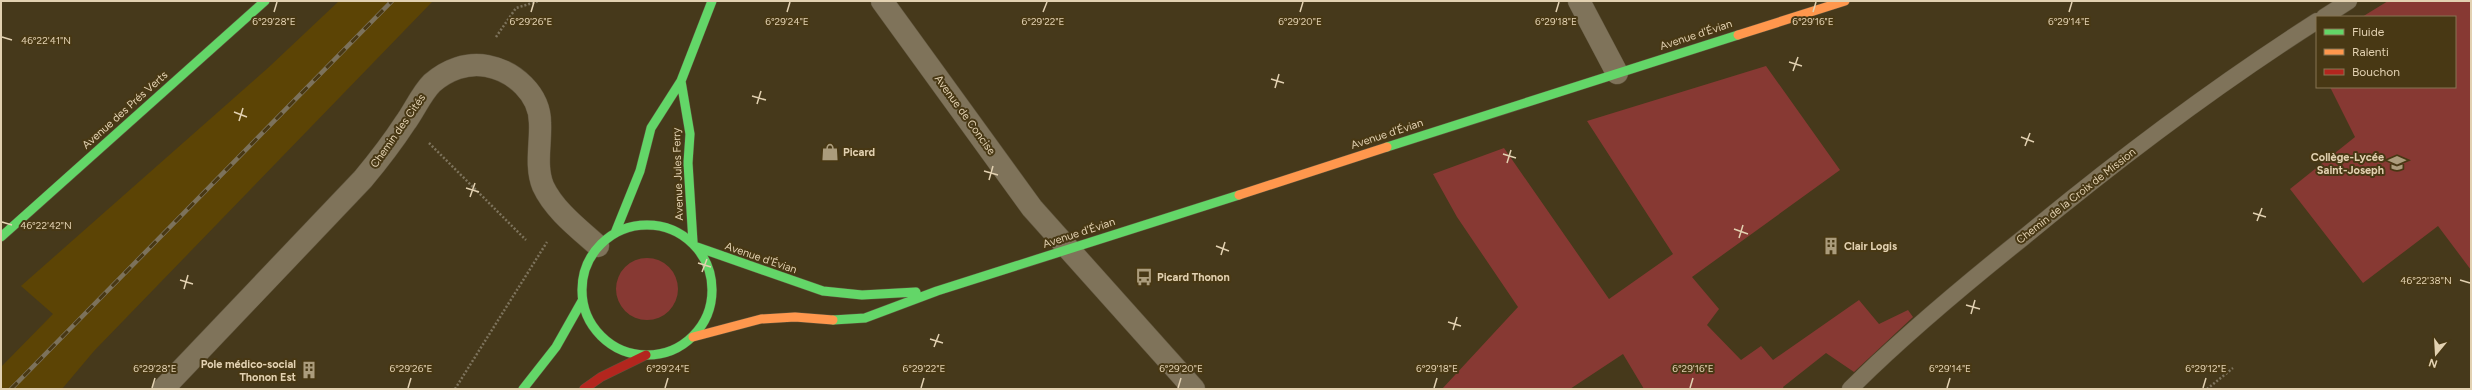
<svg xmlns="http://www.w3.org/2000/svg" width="2472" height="390" viewBox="0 0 2472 390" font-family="Figtree,sans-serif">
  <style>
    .built { fill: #5c4405 }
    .green { fill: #873933 }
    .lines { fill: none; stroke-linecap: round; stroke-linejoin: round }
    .lane-casing { stroke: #5f543c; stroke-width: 17 }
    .street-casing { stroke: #5f543c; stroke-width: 23 }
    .fast-casing { stroke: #5f543c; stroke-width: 10 }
    .slow-casing { stroke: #5f543c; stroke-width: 10 }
    .jam-casing { stroke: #5f543c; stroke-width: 10 }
    .path { stroke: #7d735c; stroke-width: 2.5; stroke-dasharray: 2 2; stroke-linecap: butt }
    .lane { stroke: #7f735a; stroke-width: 16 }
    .street { stroke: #7f735a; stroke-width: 22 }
    .fast { stroke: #63d668; stroke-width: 9 }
    .slow { stroke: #ff974d; stroke-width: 9 }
    .jam { stroke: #b3261e; stroke-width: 9 }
    .rail-casing { stroke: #7c725c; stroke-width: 4.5 }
    .rail { stroke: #483814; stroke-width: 3; stroke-dasharray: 9; stroke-linecap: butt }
    .ticks { fill: none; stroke: #e2d1b1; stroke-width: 1.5 }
    .labels { text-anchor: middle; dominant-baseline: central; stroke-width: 4; stroke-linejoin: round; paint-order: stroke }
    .street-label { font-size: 11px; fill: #e2d1b1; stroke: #483814 }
    .poi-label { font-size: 11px; font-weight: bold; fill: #e2d1b1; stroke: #483814; text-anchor: start }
    .ticks-label { font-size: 10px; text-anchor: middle; fill: #e2d1b1; stroke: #483814; stroke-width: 4; stroke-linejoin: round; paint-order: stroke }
  </style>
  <rect width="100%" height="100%" fill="#46391b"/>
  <path class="built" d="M339 1H433L94 351 62 389H1V367L53 314 21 286 269 67Z"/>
  <path class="green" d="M2388 1H2471V270L2438 226 2363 283 2290 189 2355 137 2330 87H2455V17H2362Z
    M1766 66 1840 170 1692 277 1719 309 1707 325 1741 360 1761 346 1773 360 1859 300 1879 324 1908 310 1913 317 1854 372 1826 353 1783 387 1784 389H1644L1623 354 1570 389H1442L1518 307 1457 217 1433 174 1504 148 1609 299 1673 254 1587 121Z
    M616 289a31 31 0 1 1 62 0a31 31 0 1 1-62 0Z"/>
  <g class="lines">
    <g class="lane-casing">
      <path id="lane" d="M2324 17 2349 1
        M1850 389C1904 335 1963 286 2023 238 2117 160 2214 87 2317 21"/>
    </g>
    <g class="street-casing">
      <path id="street" d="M882 1 1032 208 1194 389
        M1579 1 1617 73
        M163 389 363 179C378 161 392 143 405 123 414 111 421 94 432 83 447 70 467 62 487 66 514 71 540 94 540 123 541 144 535 166 543 186 554 210 579 229 598 246"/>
    </g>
    <g class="fast-casing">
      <path id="fast" d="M681 81 690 134 688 163 693 242
        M1387 147 1738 35
        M582 290a65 65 0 1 1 130 0a65 65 0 1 1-130 0Z
        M615 233 640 171 651 128 681 81 712 1
        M1 237 265 1
        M697 247 823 291 862 295 916 292
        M833 320 865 318 937 291 1239 195
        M523 389 556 347 582 301"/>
    </g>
    <g class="slow-casing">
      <path id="slow" d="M1738 35 1845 1
        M1239 195 1387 147
        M693 337 761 319 795 317 833 320"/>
    </g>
    <g class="jam-casing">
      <path id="jam" d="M584 389 601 377 646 355"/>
    </g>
    <path class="path" d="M496 37 516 8 539 1
      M429 143 526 240
      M455 389 547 242
      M2207 389 2233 368"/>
    <use href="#lane" class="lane"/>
    <use href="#street" class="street"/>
    <use href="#fast" class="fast"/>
    <use href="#slow" class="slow"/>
    <use href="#jam" class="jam"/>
    <g class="rail-casing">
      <path id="rail" d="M11 389 392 1"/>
    </g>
    <use href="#rail" class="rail"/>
  </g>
  <path class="ticks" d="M274 12 277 2M531 12 534 2M787 12 790 2M1043 12 1047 2M1300 12 1303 2M1556 12 1559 2M1813 12 1816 2M2069 12 2072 2M2 37 12 40M1789 62 1802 66M1793 71 1798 57M1271 79 1284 83M1275 88 1279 74M752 96 766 100M757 104 761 91M234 112 247 117M239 121 243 108M2021 137 2034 142M2025 146 2030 133M1503 154 1516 158M1507 163 1511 150M984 171 998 175M989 180 993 166M466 188 479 192M470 197 475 183M2253 213 2266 217M2257 221 2262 208M2 222 12 225M1734 229 1748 234M1739 238 1743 225M1216 246 1229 251M1221 255 1225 242M698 263 711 267M702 272 707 259M180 280 193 284M2460 280 2470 283M184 289 188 275M1966 305 1980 309M1971 314 1975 300M1448 322 1461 326M1453 330 1457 317M930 339 943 343M934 347 939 334M152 388 155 378M408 388 411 378M665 388 668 378M921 388 924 378M1178 388 1181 378M1434 388 1437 378M1690 388 1693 378M1947 388 1950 378M2203 388 2206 378"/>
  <defs>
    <g id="shop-bare" transform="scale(1.38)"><path d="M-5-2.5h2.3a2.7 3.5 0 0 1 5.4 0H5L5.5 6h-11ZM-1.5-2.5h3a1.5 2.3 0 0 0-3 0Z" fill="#ab9c7c" stroke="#483814" stroke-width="2.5" paint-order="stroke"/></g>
    <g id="school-bare" transform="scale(1.38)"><path d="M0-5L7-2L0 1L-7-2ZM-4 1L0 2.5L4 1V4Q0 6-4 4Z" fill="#ab9c7c" stroke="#483814" stroke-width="2.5" paint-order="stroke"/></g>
    <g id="building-bare" transform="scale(1.38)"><path d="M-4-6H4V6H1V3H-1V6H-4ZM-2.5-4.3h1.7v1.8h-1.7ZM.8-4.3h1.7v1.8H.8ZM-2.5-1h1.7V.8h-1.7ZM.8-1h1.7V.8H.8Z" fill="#ab9c7c" stroke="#483814" stroke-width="2.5" paint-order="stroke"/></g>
    <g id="bus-bare" transform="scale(1.38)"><path d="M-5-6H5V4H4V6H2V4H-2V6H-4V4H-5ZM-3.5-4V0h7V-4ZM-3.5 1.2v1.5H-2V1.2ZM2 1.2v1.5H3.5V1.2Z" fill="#ab9c7c" stroke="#483814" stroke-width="2.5" paint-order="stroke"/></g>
  </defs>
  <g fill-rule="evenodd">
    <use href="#shop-bare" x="830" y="152"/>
    <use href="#school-bare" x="2397" y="163"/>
    <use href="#building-bare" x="1831" y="246"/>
    <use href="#bus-bare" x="1144" y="277"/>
    <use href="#building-bare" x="309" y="370"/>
  </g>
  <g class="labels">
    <g class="street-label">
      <text transform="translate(1696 35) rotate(-18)">Avenue d'Évian</text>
      <text transform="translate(125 110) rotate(-42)">Avenue des Prés Verts</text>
      <text transform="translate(965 115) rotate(54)">Avenue de Concise</text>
      <text transform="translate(398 131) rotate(-55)">Chemin des Cités</text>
      <text transform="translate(1387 134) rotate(-18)">Avenue d'Évian</text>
      <text transform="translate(678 174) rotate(-92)">Avenue Jules Ferry</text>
      <text transform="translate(2076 196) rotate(-38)">Chemin de la Croix de Mission</text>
      <text transform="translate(1079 233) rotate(-18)">Avenue d'Évian</text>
      <text transform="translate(761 258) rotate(19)">Avenue d'Évian</text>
    </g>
    <g class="poi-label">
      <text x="843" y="152">Picard</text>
      <text x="2384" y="157" text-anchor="end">Collège-Lycée<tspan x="2384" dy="13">Saint-Joseph</tspan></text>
      <text x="1844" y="246">Clair Logis</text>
      <text x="1157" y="277">Picard Thonon</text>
      <text x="296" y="364" text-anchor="end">Pole médico-social<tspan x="296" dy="13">Thonon Est</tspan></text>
    </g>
  </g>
  <g class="ticks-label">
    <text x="274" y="25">6°29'28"E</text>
    <text x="531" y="25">6°29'26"E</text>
    <text x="787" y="25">6°29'24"E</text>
    <text x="1043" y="25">6°29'22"E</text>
    <text x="1300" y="25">6°29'20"E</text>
    <text x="1556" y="25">6°29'18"E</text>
    <text x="1813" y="25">6°29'16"E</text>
    <text x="2069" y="25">6°29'14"E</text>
    <text x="46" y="44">46°22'41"N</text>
    <text x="46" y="229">46°22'42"N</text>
    <text x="2426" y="284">46°22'38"N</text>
    <text x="155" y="372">6°29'28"E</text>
    <text x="411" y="372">6°29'26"E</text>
    <text x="668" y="372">6°29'24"E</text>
    <text x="924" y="372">6°29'22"E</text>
    <text x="1181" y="372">6°29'20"E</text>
    <text x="1437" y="372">6°29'18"E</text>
    <text x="1693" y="372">6°29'16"E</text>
    <text x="1950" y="372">6°29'14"E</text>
    <text x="2206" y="372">6°29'12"E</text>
  </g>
  <rect width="2472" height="390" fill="none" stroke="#e2d1b1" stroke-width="4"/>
  <rect x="2316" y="16" width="140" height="72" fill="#483814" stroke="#867553"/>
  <rect x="2324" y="29" width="20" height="6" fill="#63d668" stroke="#867553"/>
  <text x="2352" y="36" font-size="12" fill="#e2d1b1">Fluide</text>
  <rect x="2324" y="49" width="20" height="6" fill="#ff974d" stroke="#867553"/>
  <text x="2352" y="56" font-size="12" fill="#e2d1b1">Ralenti</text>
  <rect x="2324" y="69" width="20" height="6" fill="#b3261e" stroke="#867553"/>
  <text x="2352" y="76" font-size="12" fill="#e2d1b1">Bouchon</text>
  <g transform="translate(2436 354) rotate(198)" stroke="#483814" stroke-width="3" paint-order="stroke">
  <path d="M0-3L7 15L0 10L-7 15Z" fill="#e2d1b1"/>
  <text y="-6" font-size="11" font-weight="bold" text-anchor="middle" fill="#e2d1b1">N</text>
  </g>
</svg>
